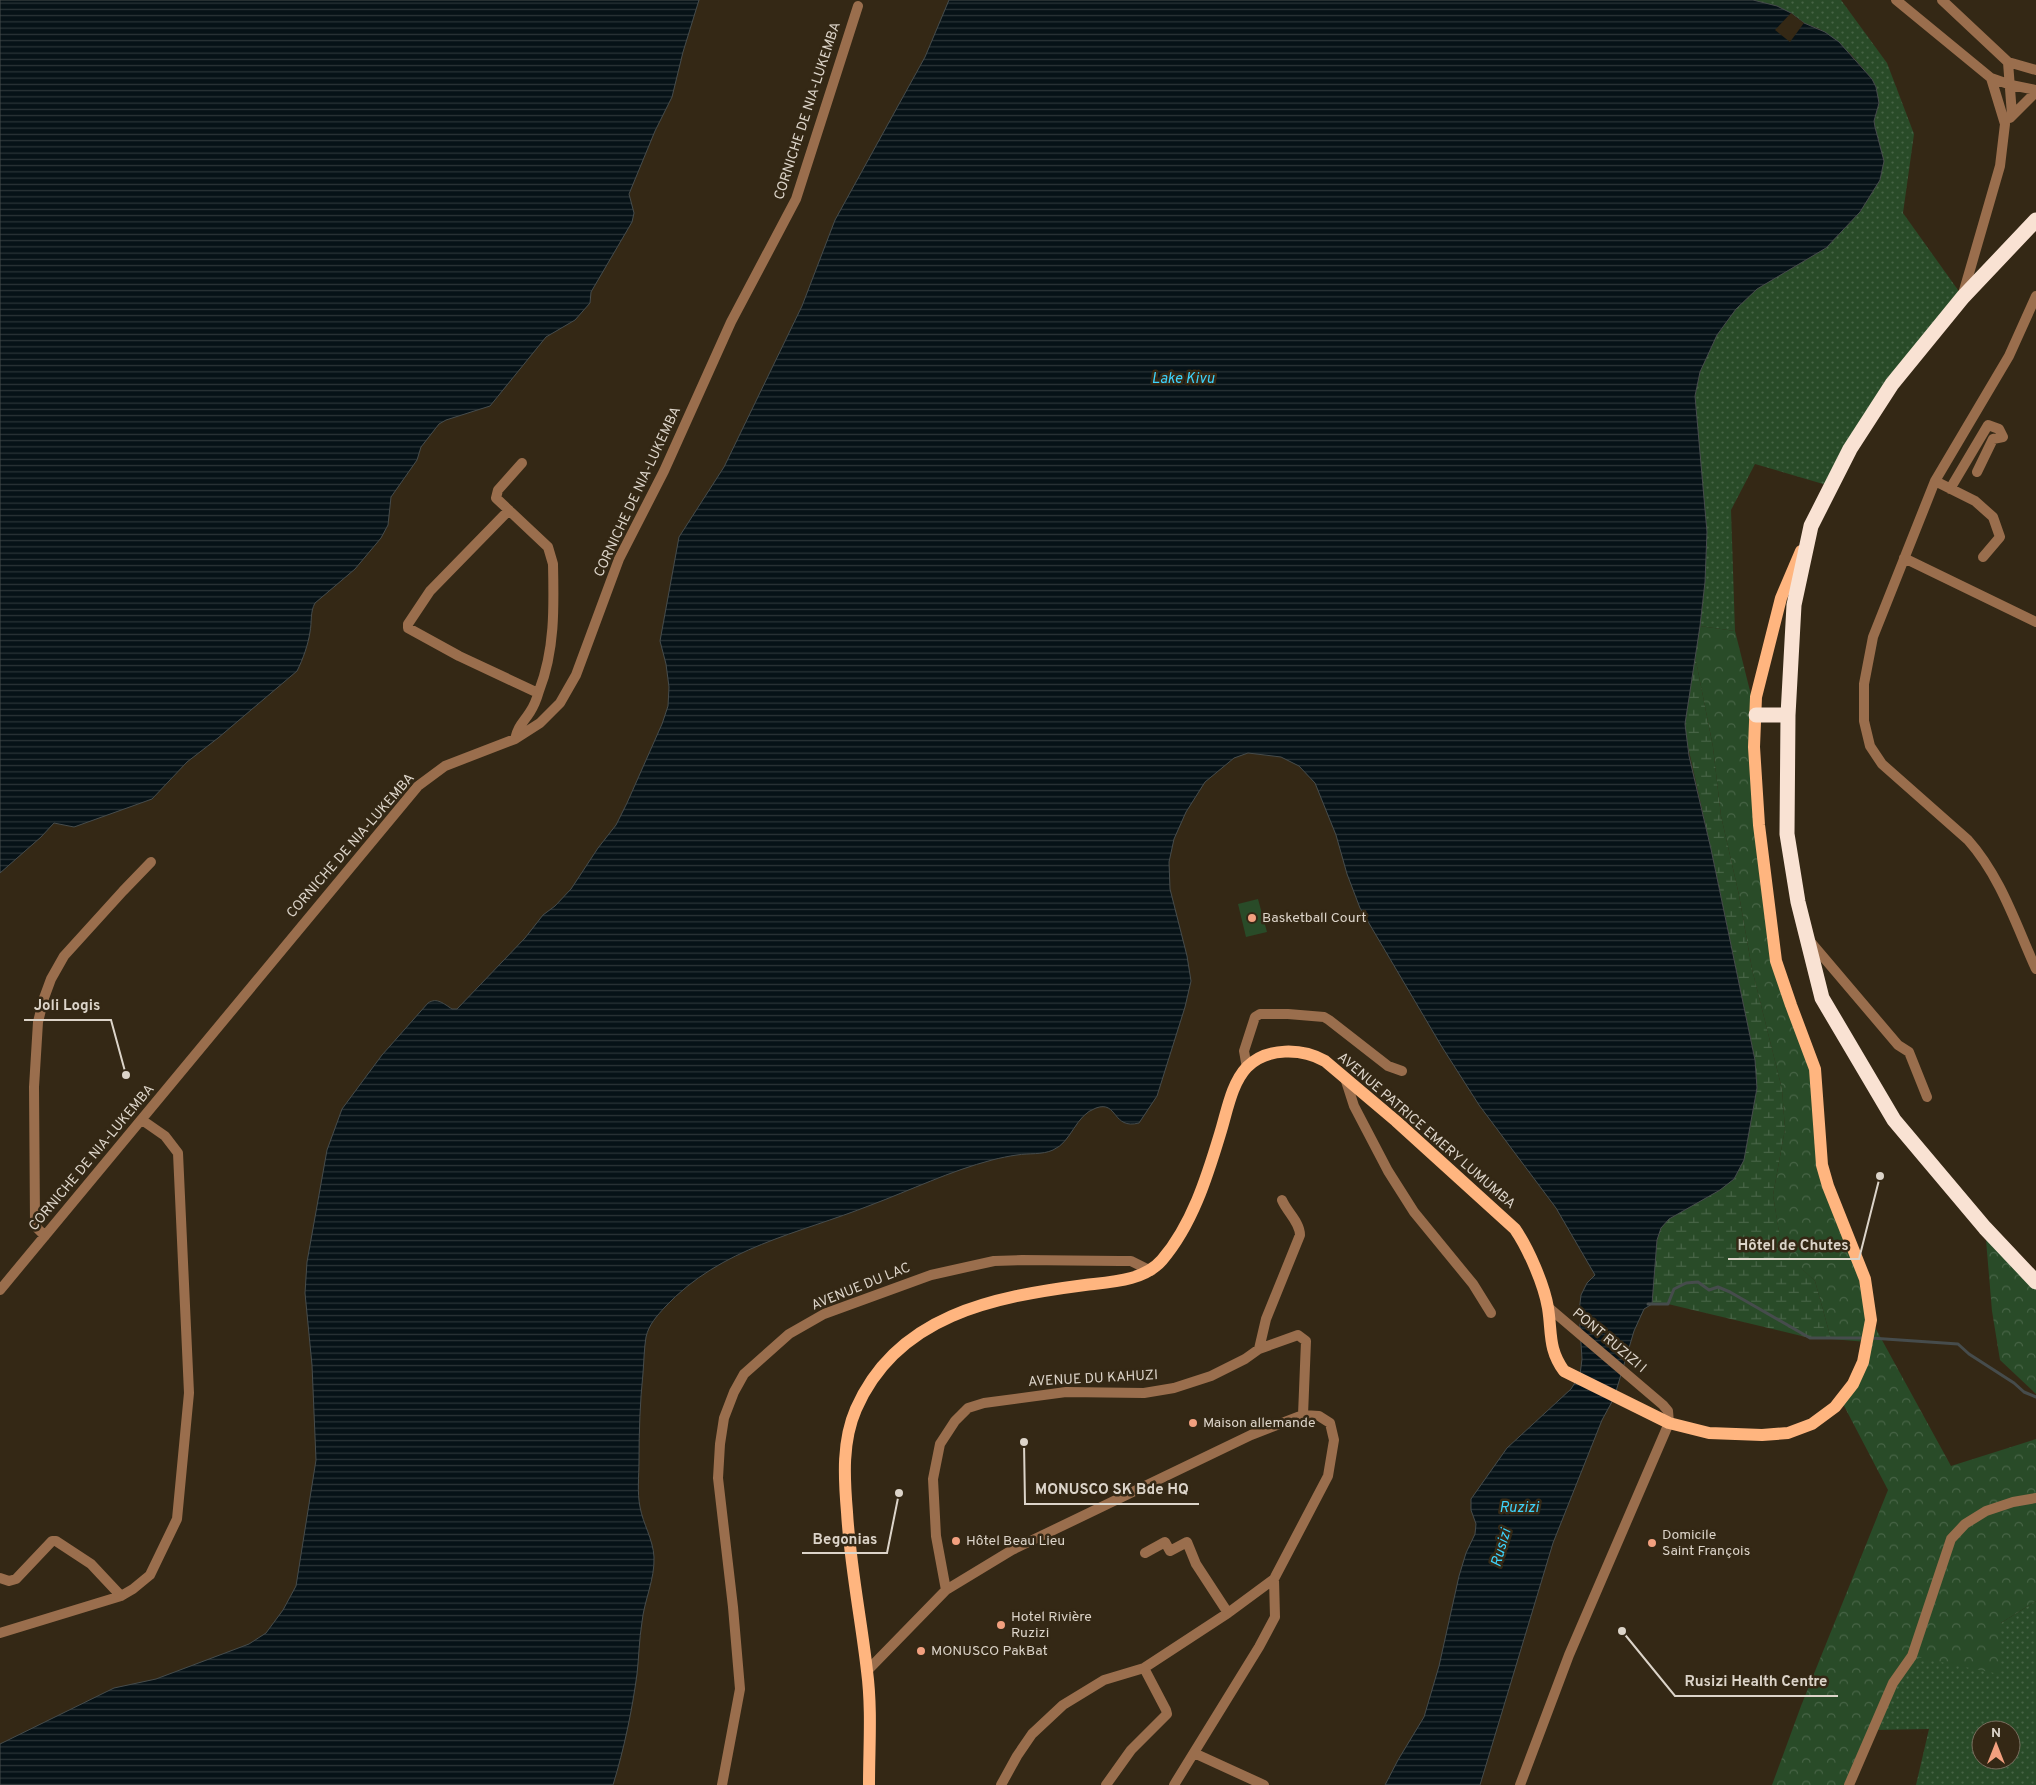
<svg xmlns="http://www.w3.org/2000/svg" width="2036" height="1785" viewBox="0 0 2036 1785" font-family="Overpass,sans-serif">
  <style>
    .grass { fill: url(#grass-dots); fill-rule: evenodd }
    .forest { fill: url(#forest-crowns) }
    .wetland { fill: url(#wetland-marsh) }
    .pitch { fill: #294b28 }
    .water { fill: url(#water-rules); stroke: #464c4c }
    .pier { fill: #342815 }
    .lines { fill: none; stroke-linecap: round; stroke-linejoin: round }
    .stream { stroke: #464c4c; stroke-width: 3 }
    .street { stroke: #9a6e4d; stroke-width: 10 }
    .primary { stroke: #ffb57f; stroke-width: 12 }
    .highway { stroke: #f9e2d3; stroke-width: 15 }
    .poi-dot { fill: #f2a07f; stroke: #342815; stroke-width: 2 }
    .labels { text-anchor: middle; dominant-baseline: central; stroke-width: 5; stroke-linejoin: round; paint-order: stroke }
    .street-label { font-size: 14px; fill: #dcd4c9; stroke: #342815 }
    .poi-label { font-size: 14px; fill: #dcd4c9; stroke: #342815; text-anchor: start }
    .water-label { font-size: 15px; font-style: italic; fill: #3dd3fc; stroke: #342815 }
    .leader { fill: none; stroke: #dcd4c9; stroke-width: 2 }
    .callout-dot { fill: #dcd4c9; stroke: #342815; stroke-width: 2 }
    .callout-label { font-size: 15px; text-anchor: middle; font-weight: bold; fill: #dcd4c9; stroke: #342815; stroke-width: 5; stroke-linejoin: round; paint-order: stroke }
  </style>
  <defs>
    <pattern id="grass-dots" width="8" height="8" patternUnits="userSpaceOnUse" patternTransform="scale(1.25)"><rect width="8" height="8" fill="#294b28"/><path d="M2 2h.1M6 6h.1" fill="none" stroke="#476446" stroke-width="1.8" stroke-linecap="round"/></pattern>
    <pattern id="forest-crowns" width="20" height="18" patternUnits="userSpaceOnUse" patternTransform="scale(1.25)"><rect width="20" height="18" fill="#294b28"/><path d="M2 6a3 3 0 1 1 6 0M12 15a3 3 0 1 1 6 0" fill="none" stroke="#476446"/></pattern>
    <pattern id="wetland-marsh" width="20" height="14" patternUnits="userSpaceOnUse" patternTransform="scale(1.25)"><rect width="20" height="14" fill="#294b28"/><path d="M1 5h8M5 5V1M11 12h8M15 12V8" fill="none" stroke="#476446"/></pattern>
    <pattern id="water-rules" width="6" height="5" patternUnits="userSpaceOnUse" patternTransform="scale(1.25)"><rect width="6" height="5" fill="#061217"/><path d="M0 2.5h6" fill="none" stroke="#2a3437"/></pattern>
  </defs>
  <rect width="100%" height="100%" fill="#342815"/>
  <path class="grass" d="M1749 0H1841L1887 63 1914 134 1903 213 1963 297 1892 384 1830 486 1755 464 1731 510 1735 631 1700 626 1705 582 1695 396 1700 372 1717 335 1736 309 1757 289 1826 248 1860 212 1880 180 1884 161 1875 127 1874 121 1879 103 1876 87 1872 79 1850 53 1820 29 1804 23 1791 13 1777 6Z
    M2036 1601V1785H1916L1929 1729 1873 1730 1912 1656 2001 1623ZM1981 1730H2011V1760H1981Z"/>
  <path class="forest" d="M1700 626 1735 631 1756 715 1771 927 1815 1069 1820 1144 1871 1320 1951 1466 2036 1439V1601L2001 1623 1999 1674 1912 1656 1893 1683 1849 1785H1772L1801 1706 1888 1490 1841 1400 1867 1342 1831 1339 1815 1281 1782 1251 1773 1195 1785 1129 1782 1089 1752 969 1739 895 1721 816 1713 747 1695 656Z
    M1985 1228 2036 1282V1394L2000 1360 1992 1311Z"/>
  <path class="wetland" d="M1695 656 1713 747 1721 816 1739 895 1752 969 1782 1089 1785 1129 1773 1195 1782 1250 1815 1281 1831 1339 1810 1338 1668 1304H1652C1654 1287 1653 1240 1662 1227 1672 1212 1704 1199 1720 1190L1755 1060 1711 849 1687 742 1685 724Z"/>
  <path class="pitch" d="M1258 899 1267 932 1246 937 1238 904Z"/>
  <path class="water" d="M0 0H699L683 52 672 97 655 131 629 194 634 213 632 222 591 292 590 303 575 320 546 337 490 406 446 420 439 424 421 447 417 460 391 497 388 525 381 538 355 569 315 603C310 612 312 622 310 632 308 645 303 659 297 671L218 738 187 762 152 799 74 827 54 823 41 837 0 873Z
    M949 0H1753L1777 6 1791 13 1804 23 1825 32 1839 42 1872 79 1876 87 1879 103 1874 121 1875 127 1884 161 1880 180 1860 212 1826 248 1757 289 1736 309 1717 335 1700 372 1695 396 1707 532 1705 582 1700 626 1685 724 1689 756 1711 849 1755 1060 1757 1088 1744 1160 1734 1179 1720 1190 1669 1219 1661 1228 1657 1240 1652 1304 1644 1309 1634 1331 1614 1398 1602 1420 1553 1543 1480 1785H1385L1398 1760 1424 1717 1439 1666 1459 1576 1466 1553 1475 1534 1476 1524 1471 1510V1499L1507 1448 1571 1389 1580 1375 1582 1359 1579 1312 1581 1295 1587 1283 1595 1275 1556 1208 1479 1105 1442 1047 1360 908 1347 874 1336 835 1315 783 1299 766 1281 757 1248 753 1234 758 1205 782 1186 812 1174 839 1169 862 1170 889 1187 956 1191 981 1185 1007 1157 1096 1139 1123C1112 1130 1118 1100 1096 1108 1075 1115 1072 1142 1053 1150 1042 1155 1029 1153 1017 1155 1009 1156 1000 1158 992 1160 950 1171 911 1190 871 1205 798 1234 721 1247 665 1307 657 1316 649 1324 646 1337 644 1349 644 1361 643 1373 640 1402 639 1431 639 1461 639 1476 637 1492 640 1507 643 1524 653 1539 654 1557 655 1579 644 1601 642 1622 639 1640 639 1657 637 1674 632 1711 624 1749 613 1785H0V1744L114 1688 156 1679 249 1644 266 1633 283 1610 296 1586 316 1460 312 1365 305 1293 307 1262 327 1150 342 1109 382 1055 428 1003C437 997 444 1004 452 1009H457L525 938 543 915 555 906 571 889 598 848 616 825 627 803 662 724 668 706 669 687 666 664 660 641 679 537 724 467 802 306 835 220 925 57Z"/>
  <path class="pier" d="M1791 13 1804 23 1790 42 1775 30Z"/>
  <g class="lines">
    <path class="stream" d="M1648 1304H1668L1674 1289 1686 1283 1698 1282 1709 1290 1718 1287 1730 1292 1810 1338H1865
      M1871 1338 1958 1344 1969 1354 2014 1383 2024 1392 2036 1397"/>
    <path class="street" d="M1896 0 1991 78 2011 85 2036 90
      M1942 0 2008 62 2036 70
      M2008 62 2012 115
      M2010 118 2036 92
      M1963 294 2000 166 2005 124 1991 78
      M2036 296 2009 356 1935 481 1873 637 1864 684V721L1870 746 1882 764 1968 840C2001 877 2016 925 2036 969
      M1935 481 1975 501 1993 517 2000 537 1983 557
      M1950 489 1988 425 1999 429 2003 437 1993 439 1977 472
      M509 510 430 591 408 624V628L459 656 538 693
      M1904 558 2036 622
      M515 739C518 726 523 723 530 712 534 706 537 698 539 691 555 650 554 607 553 564L548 547 496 498 498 490 522 463
      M1808 939 1898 1045 1909 1052 1927 1097
      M1247 1068 1244 1051 1255 1017 1260 1014H1288L1324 1017 1329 1020 1388 1066 1402 1071
      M1345 1078 1354 1106 1388 1171 1414 1212 1473 1284 1491 1313
      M45 1236 38 1229 35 1223 34 1087 38 1022 44 998 51 979 64 956 123 891 151 862
      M0 1290 418 786 445 766 515 739 540 723 560 703 576 675 619 559 664 471 731 322 796 199 858 6
      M1259 1349 1266 1319 1300 1235C1300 1222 1287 1212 1282 1200
      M1145 1553 1165 1542 1170 1551 1187 1542 1196 1564 1228 1613
      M0 1578 9 1581 16 1579 52 1541H56L91 1564 121 1596
      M946 1590 1012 1550 1251 1435 1303 1415 1319 1416 1330 1423 1334 1440 1328 1476 1274 1579 1228 1613 1144 1668 1104 1680 1063 1705 1032 1734 1017 1756 1001 1785
      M0 1633 121 1596 133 1589 150 1575 177 1519 189 1393 178 1153 165 1136 142 1120
      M867 1671 946 1590 936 1536 933 1479 940 1444 955 1421 968 1408 984 1403 1066 1392 1144 1393 1174 1388 1211 1376 1245 1359 1259 1349 1298 1335 1306 1341 1303 1415
      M1194 1753 1264 1785
      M722 1785 740 1689 733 1607 718 1478 720 1444 724 1418 734 1392 744 1374 789 1334 824 1314 931 1275 994 1261 1022 1260 1120 1261H1131L1151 1271
      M1106 1785 1131 1750 1167 1714 1166 1710 1144 1668
      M1174 1785 1259 1647 1275 1617 1274 1579
      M1520 1785 1569 1655 1669 1423 1668 1411 1663 1405 1548 1307
      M1849 1785 1893 1683 1912 1656 1951 1539 1965 1524 1986 1511 2013 1502 2036 1498"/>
    <path class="primary" d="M869 1785C869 1747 872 1709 867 1671 861 1618 850 1565 847 1512 844 1477 842 1441 856 1409 897 1315 993 1297 1085 1285 1111 1282 1144 1281 1162 1260 1192 1225 1207 1177 1220 1134 1227 1112 1231 1084 1247 1067 1267 1047 1302 1048 1325 1061L1396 1121 1515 1229C1528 1248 1544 1284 1548 1308 1552 1333 1548 1349 1564 1371L1669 1423 1709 1433 1762 1435 1788 1433 1812 1424 1835 1407 1853 1384 1863 1362 1871 1320 1865 1279 1828 1186 1822 1165 1815 1069 1791 1005 1776 961 1759 825 1754 747 1756 697 1781 598 1801 551"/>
    <path class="highway" d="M2036 220 1963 297 1892 384 1850 449 1811 526 1794 605 1788 715 1787 834 1798 902 1822 998 1894 1120 1985 1228 2036 1282
      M1756 715H1788"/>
  </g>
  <g class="poi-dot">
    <circle cx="1252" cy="918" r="5"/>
    <circle cx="1193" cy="1423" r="5"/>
    <circle cx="956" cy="1541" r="5"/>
    <circle cx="1652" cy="1543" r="5"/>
    <circle cx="1001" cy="1625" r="5"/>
    <circle cx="921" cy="1651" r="5"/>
  </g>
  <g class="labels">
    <g class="street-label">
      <text transform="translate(808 111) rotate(-72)">CORNICHE DE NIA-LUKEMBA</text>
      <text transform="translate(638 492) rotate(-65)">CORNICHE DE NIA-LUKEMBA</text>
      <text transform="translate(351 846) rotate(-49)">CORNICHE DE NIA-LUKEMBA</text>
      <text transform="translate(1426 1131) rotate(41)">AVENUE PATRICE EMERY LUMUMBA</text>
      <text transform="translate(92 1158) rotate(-50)">CORNICHE DE NIA-LUKEMBA</text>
      <text transform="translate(861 1287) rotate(-22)">AVENUE DU LAC</text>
      <text transform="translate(1609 1341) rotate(40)">PONT RUZIZI I</text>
      <text transform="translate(1093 1379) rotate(-3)">AVENUE DU KAHUZI</text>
    </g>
    <g class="poi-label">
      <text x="1262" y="918">Basketball Court</text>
      <text x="1203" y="1423">Maison allemande</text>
      <text x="1662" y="1535">Domicile<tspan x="1662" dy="16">Saint François</tspan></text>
      <text x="966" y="1541">Hôtel Beau Lieu</text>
      <text x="1011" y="1617">Hotel Rivière<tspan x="1011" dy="16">Ruzizi</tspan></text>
      <text x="931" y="1651">MONUSCO PakBat</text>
    </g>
    <g class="water-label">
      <text x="1183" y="379">Lake Kivu</text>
      <text x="1519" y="1508">Ruzizi</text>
      <text transform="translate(1502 1548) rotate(-74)">Rusizi</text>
    </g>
  </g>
  <path class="leader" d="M126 1075L111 1020H24M1880 1176L1859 1259H1728M1024 1442L1025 1504H1199M899 1493L887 1553H802M1622 1631L1675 1696H1838"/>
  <g class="callout-dot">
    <circle cx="126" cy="1075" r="5"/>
    <circle cx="1880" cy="1176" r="5"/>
    <circle cx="1024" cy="1442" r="5"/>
    <circle cx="899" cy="1493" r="5"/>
    <circle cx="1622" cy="1631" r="5"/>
  </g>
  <g class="callout-label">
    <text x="67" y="1010">Joli Logis</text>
    <text x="1793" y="1250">Hôtel de Chutes</text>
    <text x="1112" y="1494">MONUSCO SK Bde HQ</text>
    <text x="845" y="1544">Begonias</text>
    <text x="1756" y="1686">Rusizi Health Centre</text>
  </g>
  <g transform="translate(1996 1745)"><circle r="24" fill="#342815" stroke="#776d5d"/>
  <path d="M0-4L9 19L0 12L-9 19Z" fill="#f2a07f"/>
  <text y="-8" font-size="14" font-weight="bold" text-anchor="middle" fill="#dcd4c9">N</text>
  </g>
</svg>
